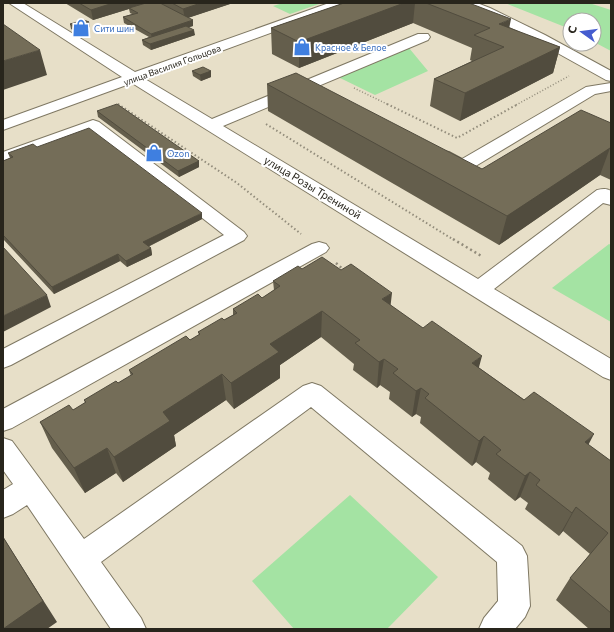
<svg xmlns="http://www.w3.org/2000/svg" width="614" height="632" viewBox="0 0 614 632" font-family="Commissioner,sans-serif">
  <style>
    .green { fill: #a4e3a3 }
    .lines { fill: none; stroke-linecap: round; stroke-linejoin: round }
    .minor-casing { stroke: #7f7863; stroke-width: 2 }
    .path-far2 { stroke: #928c7b; stroke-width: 1.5; stroke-dasharray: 1 2; stroke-linecap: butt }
    .path-far1 { stroke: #928c7b; stroke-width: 2; stroke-dasharray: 1.5 2.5; stroke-linecap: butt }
    .path { stroke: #928c7b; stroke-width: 2.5; stroke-dasharray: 2 3; stroke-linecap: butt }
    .minor { fill: #fff; fill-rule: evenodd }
    .wall { fill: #645e4c }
    .shaded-wall { fill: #514c3e }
    .building { fill: #746d58; stroke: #514c3e }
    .labels { text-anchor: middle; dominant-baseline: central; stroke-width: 4; stroke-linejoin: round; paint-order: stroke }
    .far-shop-label { font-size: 9px; fill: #366cbe; stroke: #fff; text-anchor: start }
    .far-street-label { font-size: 9px; fill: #28251c; stroke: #fff }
    .street-label { font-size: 11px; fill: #28251c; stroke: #fff }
  </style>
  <rect width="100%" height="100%" fill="#e7dfc8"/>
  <path class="green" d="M283 3H322L290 14 273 6Z
    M505 3H589L611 10V51L594 42V20H570V29Z
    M409 48 428 71 375 95 338 77Z
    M609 244 611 245V322L552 288Z
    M350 495 438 577 387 629H294L252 581Z"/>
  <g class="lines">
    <g class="minor-casing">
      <path id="minor" d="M9 3H23L135 72 329 3H346L344 6 145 79 212 119 418 34H428L430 37 428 40 223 126 478 279 597 190C602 189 606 188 611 191V205L603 203 494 289 611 359V380L603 377 132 83 3 130V120L122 77Z
        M461 3H477L490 8 545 35 611 71V81L606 80 518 31 463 6Z
        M611 83V91L595 94 469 170C459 172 441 165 435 156L437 152 443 151 449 152 462 159 586 87Z
        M93 120 99 122 244 232 247 236 244 240 11 365 3 368V349L224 235 91 131 3 163V152Z
        M319 242 326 244 329 248 326 252 12 428 3 431V409L312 244Z
        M312 383 321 386 522 546 527 556 530 606 525 617 515 629H479L484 618 498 601 497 562 311 407 101 562 141 618 146 629H111L27 505 13 514 3 518V490L13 484 3 470V438L12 441 84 539 303 386Z"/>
    </g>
    <path class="path-far2" d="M354 88 389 105
      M118 104 120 105
      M516 105 569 76"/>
    <path class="path-far1" d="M118 104 237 183 301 234
      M387 104 457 138 518 104
      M266 124 454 240"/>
    <path class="path" d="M453 239 483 257
      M336 263 345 271"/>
    <use href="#minor" class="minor"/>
  </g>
  <path class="wall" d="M65 3H233L187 18 193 26 188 27 195 35 151 50 143 45 142 40 149 37 124 23 123 17 132 14 130 13 129 9 93 20Z
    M344 3H469L509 28 560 47 553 73 460 121 430 106 434 79 472 61 470 60 472 48 413 23 299 68 272 54 271 28Z
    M89 22 90 27 76 32 71 29 70 24Z
    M192 71H211V77L201 81 193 76Z
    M267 84 482 169 611 123V180L600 175 499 245 268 111Z
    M97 111 199 161V167L179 177 98 117Z
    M37 147 202 219 148 247 151 248 152 255 127 267 120 261 54 294 3 239V161L10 158 8 153Z
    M302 269 390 305 611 461V629H589L556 600 570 578 590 554 563 531 559 536 525 509 528 503 520 497 515 501 488 479 490 473 476 462 472 466 420 423 421 417 416 414 412 417 389 399 390 392 380 385 377 388 353 370 354 364 321 337 280 365V378L234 409 226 400 174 435 176 446 123 482 116 473 85 493 52 448 40 422 73 410 85 403 84 400 118 383 131 376 129 370 190 340 199 335 198 332 224 320 233 315V309L262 298 274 290 273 281Z"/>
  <path class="shaded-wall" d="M113 3H148L93 20 91 10Z
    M201 3H233L185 19 183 9Z
    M404 3H415L413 23 299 68V42Z
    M511 19 506 44 499 24Z
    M193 20V26L152 39 151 34Z
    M89 22 90 27 76 32 74 27Z
    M194 30 195 35 151 50 150 44Z
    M560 47 553 73 460 121 465 93Z
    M40 50 47 75 3 90V61Z
    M211 71V77L201 81 200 75Z
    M610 148 600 175 499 245 507 216Z
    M199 161V167L179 177 178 171Z
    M202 213V219L145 248 143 242Z
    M151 248 152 255 127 267 126 261Z
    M118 254 120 261 54 294 52 287Z
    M392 293 389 319 382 299Z
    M47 295 51 307 3 332V316Z
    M322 311 321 337 280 365V378L234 409 231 383 270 344Z
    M482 356 475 382 472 363Z
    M384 359 380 385 377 388 379 362Z
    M222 374 226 400 174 435 176 446 123 482 114 457 163 412Z
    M421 388 416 414 412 417 416 391Z
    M594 434 581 459 585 442Z
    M484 436 476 462 472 466 479 441Z
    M107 448 116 473 85 493 74 468Z
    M530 472 520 497 515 501 525 476Z
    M576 507 563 531 559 536 572 513Z
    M3 537 57 622 47 629H3Z"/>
  <path class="building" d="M79 3H113L91 10Z
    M146 3H160L193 20 151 34 123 17 138 13 129 8Z
    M172 3H201L183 9Z
    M344 3H404L299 42 271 28Z
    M426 3H469L511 19 499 24 560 47 465 93 434 79 504 47 474 35 490 28Z
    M84 20 89 22 74 27 70 24Z
    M3 24 40 50 3 61Z
    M186 26 194 30 150 44 142 40Z
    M203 67 211 71 200 75 192 71Z
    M296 73 482 169 581 110 611 123V148H610L507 216 267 84Z
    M117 104 199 161 178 171 97 111Z
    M89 128 202 213 143 242 151 248 126 261 118 254 52 287 3 235V161L13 157 8 153 33 144 37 147Z
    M3 247 47 295 3 316Z
    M322 257 341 270 351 264 392 293 382 299 423 328 432 321 482 356 472 363 524 400 534 392 594 434 585 442 611 461V613L570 578 608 533 576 507 572 513 536 485 540 480 530 472 525 476 496 454 501 450 484 436 479 441 425 398 429 394 421 388 416 391 393 373 398 369 384 359 379 362 355 343 360 340 322 311 270 344 279 352 231 383 222 374 163 412 170 421 114 457 107 448 74 468 40 422 69 405 73 410 86 402 84 400 116 381 118 383 133 374 129 370 186 336 190 340 200 334 198 332 222 318 224 320 237 313 233 309 258 294 262 298 280 286 273 281 298 266 302 269Z
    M3 537 43 601 3 629Z"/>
  <defs>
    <g id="shop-bare" transform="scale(1.38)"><path d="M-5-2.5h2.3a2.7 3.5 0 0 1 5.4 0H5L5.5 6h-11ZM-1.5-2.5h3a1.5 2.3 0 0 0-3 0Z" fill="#3f7fe0" stroke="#fff" stroke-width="2.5" paint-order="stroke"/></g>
  </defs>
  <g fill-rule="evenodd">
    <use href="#shop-bare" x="81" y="28"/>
    <use href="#shop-bare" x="302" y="47"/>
    <use href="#shop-bare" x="154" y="153"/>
  </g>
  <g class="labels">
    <g class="far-shop-label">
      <text x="94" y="28">Сити шин</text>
      <text x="315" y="47">Красное &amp; Белое</text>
      <text x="167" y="153">Ozon</text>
    </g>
    <g class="far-street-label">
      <text transform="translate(172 65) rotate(-20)">улица Василия Гольцова</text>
    </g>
    <g class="street-label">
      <text transform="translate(313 187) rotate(31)">улица Розы Трениной</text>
    </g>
  </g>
  <rect width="614" height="632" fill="none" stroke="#28251c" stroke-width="8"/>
  <g transform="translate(582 32) rotate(284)"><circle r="19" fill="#ffffff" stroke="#a9a8a4"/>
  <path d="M0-3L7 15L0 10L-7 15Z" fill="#455ccf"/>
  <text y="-6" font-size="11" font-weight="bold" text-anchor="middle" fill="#28251c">С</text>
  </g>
</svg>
